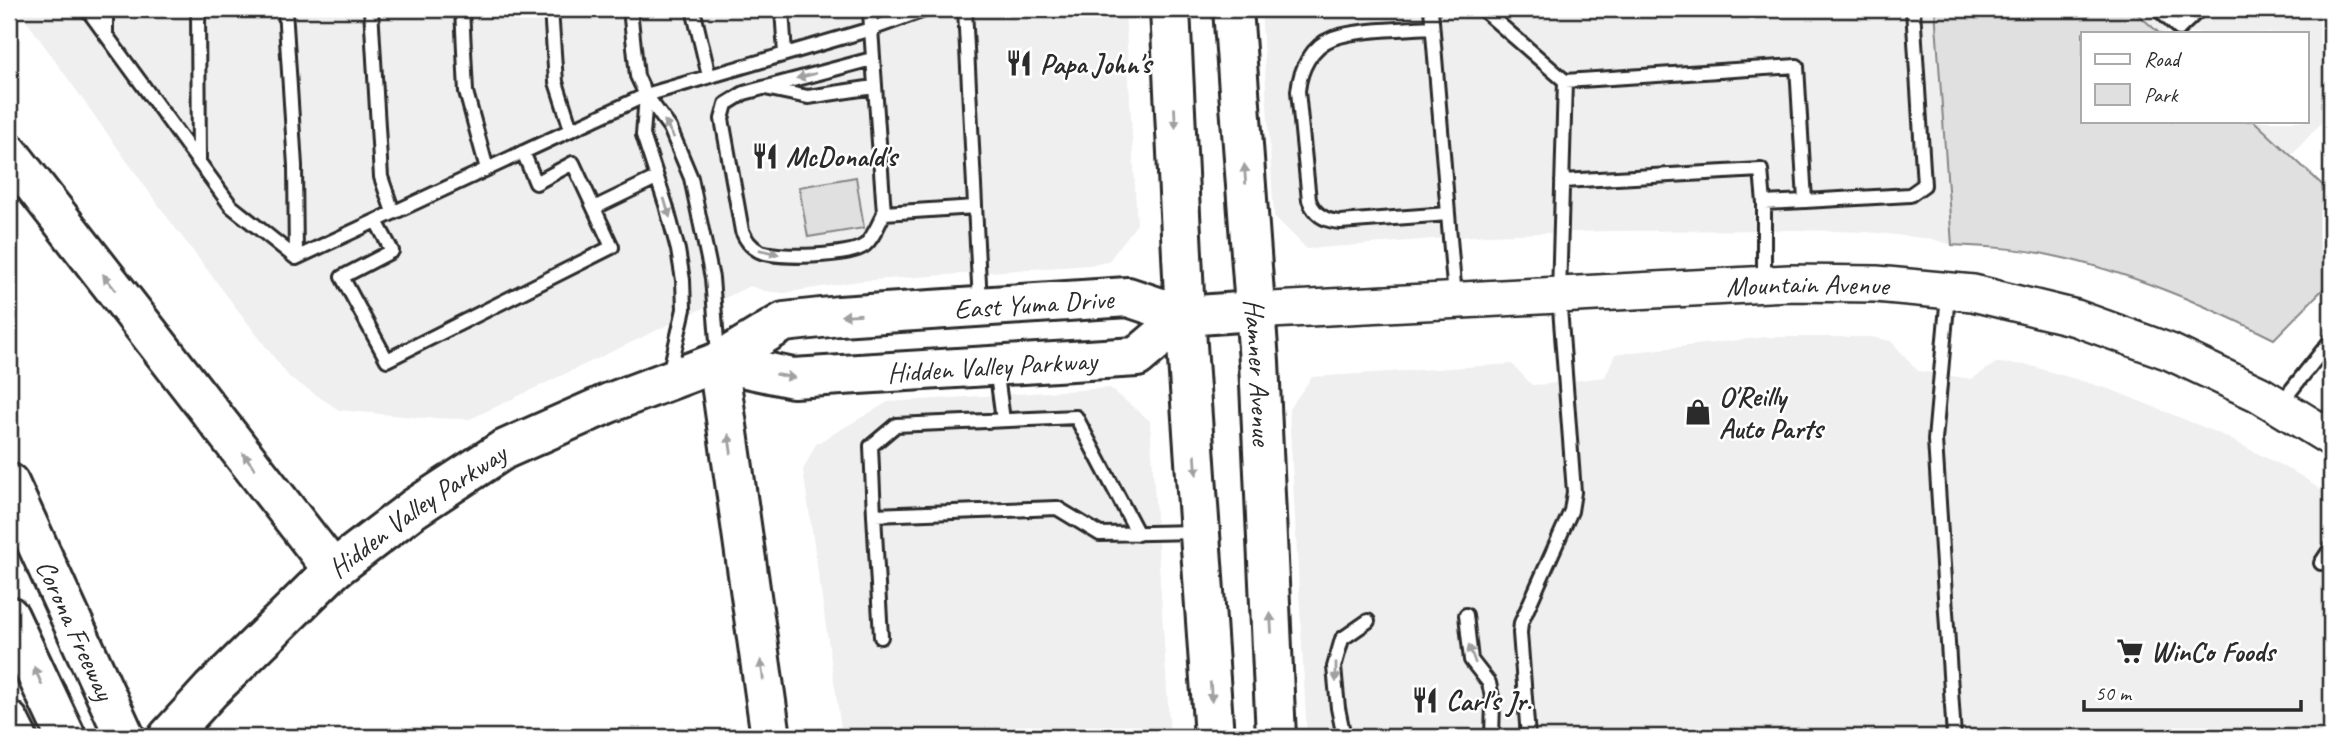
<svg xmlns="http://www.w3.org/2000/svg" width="2340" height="746" viewBox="0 0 2340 746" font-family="Caveat,sans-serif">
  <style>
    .built { fill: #efefef }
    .green { fill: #e0e0e0; stroke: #868686; stroke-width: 2 }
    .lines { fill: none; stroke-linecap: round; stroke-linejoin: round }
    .service-casing { stroke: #2b2b2b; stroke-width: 18 }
    .secondary-casing { stroke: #2b2b2b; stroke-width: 40 }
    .primary-casing { stroke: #2b2b2b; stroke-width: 44 }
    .motorway-casing { stroke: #2b2b2b; stroke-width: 44 }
    .service { stroke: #fff; stroke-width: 12 }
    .secondary { stroke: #fff; stroke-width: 35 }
    .primary { stroke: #fff; stroke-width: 38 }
    .motorway { stroke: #fff; stroke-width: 38 }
    .oneway { fill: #a0a0a0 }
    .labels { text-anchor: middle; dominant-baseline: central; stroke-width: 5; stroke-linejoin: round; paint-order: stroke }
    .poi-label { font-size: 28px; font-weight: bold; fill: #2b2b2b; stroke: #fff; text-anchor: start }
    .street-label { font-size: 28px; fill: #2b2b2b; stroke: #fff }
  </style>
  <rect width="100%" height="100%" fill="#fff"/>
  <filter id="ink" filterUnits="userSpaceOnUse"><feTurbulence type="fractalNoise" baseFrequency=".0143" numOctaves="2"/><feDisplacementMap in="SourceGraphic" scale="14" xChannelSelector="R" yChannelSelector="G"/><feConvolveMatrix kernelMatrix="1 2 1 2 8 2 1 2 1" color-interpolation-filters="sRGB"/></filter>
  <g filter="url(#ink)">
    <path class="built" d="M18 9H1125L1137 224 1108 262 1090 265 859 281 784 293 765 291 750 286 470 419 423 418 339 410 289 377 167 217Z
      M1261 9H1935L1952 245 1932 239 1868 232 1799 230 1610 231 1486 235 1307 249 1274 216Z
      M2132 9H2331V112L2292 155 2254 121H2307V33H2159Z
      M1767 337H1871L1891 341 1918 371 1972 379 1996 363 2028 365 2112 390 2220 434 2303 477 2331 498V737H1307L1289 409 1312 377 1512 364 1532 385 1547 384 1605 377 1615 354Z
      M1110 388 1150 421 1170 737H877L842 735 803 470 816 444 888 402Z"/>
    <path class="green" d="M1935 9H2132L2159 33H2083V121H2254L2331 193V281L2274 339C2205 305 2130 272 2054 256 2021 248 1986 247 1952 245Z
      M856 177 864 228 808 237 799 187Z"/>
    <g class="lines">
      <g class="service-casing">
        <path id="service" d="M87 9 231 206 296 258 646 95 871 29 884 213 975 207
          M106 9V35
          M198 9 199 161
          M285 9 295 166 296 258
          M371 9 381 177 393 212
          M462 9 466 92 487 169
          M551 9 556 82 571 129
          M630 9 637 76 646 95 670 128 691 178 712 278 718 354
          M693 9 709 76
          M782 9 785 54
          M870 9 871 29 927 9
          M965 9 980 303
          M1431 9 1455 298
          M1482 9 1565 81
          M2158 9 2179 29 2200 9
          M1432 27C1405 29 1358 29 1333 38 1311 46 1300 70 1298 91L1309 200C1314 214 1325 221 1340 222L1448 214
          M872 59 744 93 726 104 722 119 742 231C746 240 750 246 759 251 775 259 851 257 865 245 874 237 879 223 884 213
          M765 88 808 97 874 87
          M646 95 643 135 666 205 678 250 683 280 684 309 669 374
          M1562 181 1761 170 1764 203
          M1805 201 1910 195 1924 185 1913 9
          M594 208 656 178
          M376 221 392 251 342 277 387 360 612 247 573 163 536 183 523 152
          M1948 294 1935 440 1954 737
          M996 368 1003 420
          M2281 403 2331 340
          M874 515 881 637
          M1138 534 1076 417 896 425 871 446 874 515 1057 508 1100 534 1197 532
          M2321 563 2331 548
          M1466 615 1471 660 1489 683 1493 702 1492 737
          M1344 737 1338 708 1334 667 1342 639 1368 621
          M1528 737 1520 633 1521 623 1571 511 1574 492 1559 295 1565 81 1797 66 1805 201 1764 203V281"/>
      </g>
      <g class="secondary-casing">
        <g id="secondary">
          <path id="s1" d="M1253 311 1789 283 1876 284 1973 293 2076 318 2170 352 2259 394 2331 438"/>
        </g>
      </g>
      <g class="primary-casing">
        <g id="primary">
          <path d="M1170 9 1185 316 1214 737"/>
          <path id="s2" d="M1233 9 1259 362 1276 737"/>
          <path id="s3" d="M718 362 793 378 1137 357 1185 316 1253 311"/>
          <path id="s4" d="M168 737 211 690 333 570 413 509 503 450 609 403 718 362 784 322 839 316 1128 297 1185 316"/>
        </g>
      </g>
      <g class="motorway-casing">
        <g id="motorway">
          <path d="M9 153 333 570"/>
          <path d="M718 362 771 737"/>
          <path id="s5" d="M9 483 125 737"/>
          <path d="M9 616 66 737"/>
          <path d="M9 721 17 737"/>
        </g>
      </g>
      <use href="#service" class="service"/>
      <use href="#secondary" class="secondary"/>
      <use href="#primary" class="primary"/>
      <use href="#motorway" class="motorway"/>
    </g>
    <defs><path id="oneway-solid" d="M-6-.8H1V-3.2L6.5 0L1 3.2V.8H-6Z" transform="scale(1.75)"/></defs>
    <g class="oneway">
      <use href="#oneway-solid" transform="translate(806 76) rotate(166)"/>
      <use href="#oneway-solid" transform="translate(1175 118) rotate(87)"/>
      <use href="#oneway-solid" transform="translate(669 129) rotate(-119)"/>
      <use href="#oneway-solid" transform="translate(1245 174) rotate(-94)"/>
      <use href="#oneway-solid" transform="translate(667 208) rotate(73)"/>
      <use href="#oneway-solid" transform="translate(769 252) rotate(13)"/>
      <use href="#oneway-solid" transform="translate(109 282) rotate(-128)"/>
      <use href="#oneway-solid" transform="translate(851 315) rotate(176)"/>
      <use href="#oneway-solid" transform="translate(785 376) rotate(10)"/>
      <use href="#oneway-solid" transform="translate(730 444) rotate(-98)"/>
      <use href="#oneway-solid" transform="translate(249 461) rotate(-128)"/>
      <use href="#oneway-solid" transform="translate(1196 465) rotate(86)"/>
      <use href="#oneway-solid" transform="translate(1271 623) rotate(-93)"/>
      <use href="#oneway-solid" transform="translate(1472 654) rotate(-110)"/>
      <use href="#oneway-solid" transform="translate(762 670) rotate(-98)"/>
      <use href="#oneway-solid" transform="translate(1336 672) rotate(90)"/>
      <use href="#oneway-solid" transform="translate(38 676) rotate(-114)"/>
      <use href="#oneway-solid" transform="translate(1211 692) rotate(86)"/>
    </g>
  </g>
  <defs>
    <g id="restaurant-bare" transform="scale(2.1)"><path d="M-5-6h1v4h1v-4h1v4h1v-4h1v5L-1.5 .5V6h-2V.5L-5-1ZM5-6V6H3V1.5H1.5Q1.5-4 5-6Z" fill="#2b2b2b" stroke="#fff" stroke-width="2.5" paint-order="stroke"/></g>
    <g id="shop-bare" transform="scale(2.1)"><path d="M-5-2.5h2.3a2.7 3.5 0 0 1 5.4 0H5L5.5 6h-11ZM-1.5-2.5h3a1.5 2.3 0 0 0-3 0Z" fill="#2b2b2b" stroke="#fff" stroke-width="2.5" paint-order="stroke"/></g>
    <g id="supermarket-bare" transform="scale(2.1)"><path d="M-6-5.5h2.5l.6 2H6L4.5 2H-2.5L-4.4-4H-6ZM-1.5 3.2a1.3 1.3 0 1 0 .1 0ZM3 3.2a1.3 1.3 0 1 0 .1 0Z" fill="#2b2b2b" stroke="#fff" stroke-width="2.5" paint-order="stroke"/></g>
  </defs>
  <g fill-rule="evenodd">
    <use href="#restaurant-bare" x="1019" y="63"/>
    <use href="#restaurant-bare" x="765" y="156"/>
    <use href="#shop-bare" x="1698" y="412"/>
    <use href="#supermarket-bare" x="2130" y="651"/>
    <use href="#restaurant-bare" x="1425" y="700"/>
  </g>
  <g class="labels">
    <g class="poi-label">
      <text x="1040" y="63">Papa John's</text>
      <text x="786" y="156">McDonald's</text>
      <text x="1719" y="396">O'Reilly<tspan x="1719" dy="32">Auto Parts</tspan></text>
      <text x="2151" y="651">WinCo Foods</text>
      <text x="1446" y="700">Carl's Jr.</text>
    </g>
    <g class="street-label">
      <text stroke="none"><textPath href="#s1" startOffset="555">Mountain Avenue</textPath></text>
      <text stroke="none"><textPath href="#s4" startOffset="1003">East Yuma Drive</textPath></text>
      <text stroke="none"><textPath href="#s3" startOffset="276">Hidden Valley Parkway</textPath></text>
      <text stroke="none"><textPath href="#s2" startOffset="364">Hamner Avenue</textPath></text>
      <text stroke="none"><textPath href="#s4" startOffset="338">Hidden Valley Parkway</textPath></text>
      <text stroke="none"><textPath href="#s5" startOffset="161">Corona Freeway</textPath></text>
    </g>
  </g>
  <rect width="2340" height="746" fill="none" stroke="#fff" stroke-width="35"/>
  <rect x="18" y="18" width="2305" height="711" fill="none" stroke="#2b2b2b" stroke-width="2.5" filter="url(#ink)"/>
  <rect x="2081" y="32" width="228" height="91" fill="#ffffff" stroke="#aaaaaa" stroke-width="2"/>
  <rect x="2095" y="54" width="35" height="10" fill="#ffffff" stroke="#aaaaaa" stroke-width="2"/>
  <text x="2144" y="66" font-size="21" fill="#2b2b2b">Road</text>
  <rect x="2095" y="84" width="35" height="21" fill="#e0e0e0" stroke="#aaaaaa" stroke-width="2"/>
  <text x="2144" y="102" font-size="21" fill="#2b2b2b">Park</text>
  <path d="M2084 700v10h217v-10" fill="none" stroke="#2b2b2b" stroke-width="3.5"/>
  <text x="2095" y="700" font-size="21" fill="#2b2b2b" stroke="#ffffff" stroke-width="5" paint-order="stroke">50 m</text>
</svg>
